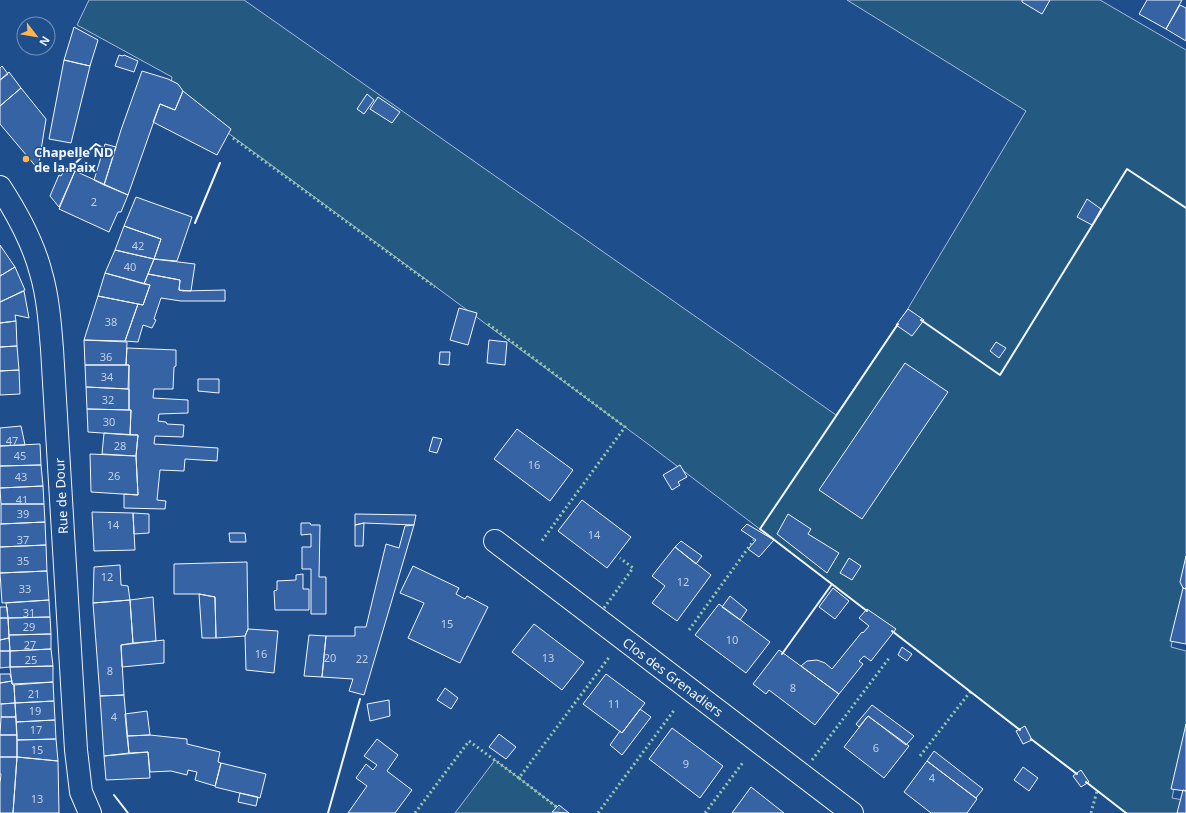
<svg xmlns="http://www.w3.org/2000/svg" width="1186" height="813" viewBox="0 0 1186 813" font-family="'Noto Sans',sans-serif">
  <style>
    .green { fill: #245a82; stroke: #a8bbd7 }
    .building { fill: #3563a3; stroke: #f2f6ff }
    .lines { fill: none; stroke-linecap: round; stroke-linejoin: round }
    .minor-casing { stroke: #f2f6ff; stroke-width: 24 }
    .major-casing { stroke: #f2f6ff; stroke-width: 24 }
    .minor { stroke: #1f4e8c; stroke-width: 22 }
    .major { stroke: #1f4e8c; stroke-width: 22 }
    .hedge { stroke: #97c8a6; stroke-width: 3; stroke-dasharray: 2 3; stroke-linecap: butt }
    .wall { stroke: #f2f6ff; stroke-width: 2 }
    .poi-dot { fill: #ffb74d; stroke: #1f4e8c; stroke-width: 1.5 }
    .labels { text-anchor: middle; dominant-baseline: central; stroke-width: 3; stroke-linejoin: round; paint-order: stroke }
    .number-label { font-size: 11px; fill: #c3d1e8 }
    .poi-label { font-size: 13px; font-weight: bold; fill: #f2f6ff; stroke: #1f4e8c; text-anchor: start }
    .street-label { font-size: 13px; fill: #f2f6ff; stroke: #1f4e8c }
  </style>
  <rect width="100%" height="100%" fill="#1f4e8c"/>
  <path class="green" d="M89 0H244L836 415 907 310 1026 111 847 0H1100L1186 50V577L1171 647 1186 651V733L1172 798 1183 800 1180 813H1126L832 584 652 447 170 90 172 77 77 25Z
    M495 760 565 813H455Z"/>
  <path class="building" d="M1022 0H1050L1042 14 1022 2Z
    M1147 0H1182L1166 29 1139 14Z
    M1180 5 1186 8V41L1166 29Z
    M74 27 98 40 90 66 64 60Z
    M119 55 123 56 124 55 138 61 134 72 115 66Z
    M64 60 90 66 71 143 49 139Z
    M2 66 8 74 0 80V68Z
    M142 71 168 79 178 84 183 91 175 110 160 104 128 195 104 185 121 130Z
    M9 72 21 88 0 106V80Z
    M21 88 46 119 38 169 0 124V106Z
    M183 91 231 129 217 155 153 122 160 104 175 110Z
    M367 94 374 100 364 114 357 109Z
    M378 97 400 112 392 123 370 109Z
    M105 144 116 147 104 185 94 180Z
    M66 168 75 171 59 207 50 196 59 175 61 176Z
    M75 171 128 195 121 212H118L109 232 59 209Z
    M136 197 192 217 177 261 154 259 161 239 124 226Z
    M1087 199 1101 209 1092 225 1077 217Z
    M124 226 161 239 154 259 115 250Z
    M0 245 15 267 0 276Z
    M115 250 154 259 144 284 105 273Z
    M154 259 195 264 191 291 179 290 180 280 148 274Z
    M15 267 25 290 0 302V276Z
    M105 273 150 285 143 305 98 296Z
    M148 274 180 280 179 290 183 291 225 290V301H181L161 298 154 319 156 320 152 328 143 325 138 342 125 341 138 304 143 305 150 285 144 284Z
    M24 291 29 318 15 315 16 321 0 323V302Z
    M98 296 138 304 125 341 84 340Z
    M459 308 477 313 468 345 450 340Z
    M908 309 924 320 912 336 896 325Z
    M16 321 17 346 0 347V323Z
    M84 340 127 342 126 365H85Z
    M489 340 507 342 505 365 487 363Z
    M996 342 1006 348 999 358 990 351Z
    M17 346 19 370 0 371V347Z
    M127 348 176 350V366L174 367 173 389H154L153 398 188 400V413L159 414 158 421 166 422 167 424 184 425 183 437 155 436 154 444 218 448 217 461 185 459 184 471 160 470 157 500 166 501 165 509 124 508V494L138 495 136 456 138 435H130L131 410H129V365H126Z
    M440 352H450L449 365 439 364Z
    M905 363 948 392 862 519 819 490Z
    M85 365H129L128 389 86 387Z
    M19 370 20 394 0 395V371Z
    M198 379H219V393L198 391Z
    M86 387 129 389V410L87 409Z
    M87 409 131 410 130 435 88 432Z
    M21 426 25 445 0 446V428Z
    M517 429 573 470 550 501 494 459Z
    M104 433 138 435 136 456 102 454Z
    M433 437 442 439 437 453 429 451Z
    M40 444 41 465 0 466V446Z
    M90 454 136 456 138 495 91 492Z
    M41 465 43 486 0 488V466Z
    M680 465 687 477 678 482 680 485 672 490 663 475Z
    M43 486 44 504H1L0 488Z
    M582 500 631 537 607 568 558 531Z
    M1 504H44L45 522 1 524Z
    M92 512 133 513 135 550 94 551Z
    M133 513 149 514V533L134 534Z
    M355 514 416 515 414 525 364 523 355 525Z
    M788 514 811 529 808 534 839 553 827 573 777 534Z
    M45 522 46 545 0 547V524Z
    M301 523H310L311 525H320L319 577H326V614H311V569H302V547H311V534L301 535Z
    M364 523 363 546H355V525Z
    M747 524 774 540 759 557 748 549 756 540 741 530Z
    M414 525 364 695 349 691 353 679 322 677 326 636H355V627H366L386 544 399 548 405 526Z
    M229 533H245L246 542H230Z
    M681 541 702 556 696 564 675 547Z
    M46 545 47 571 0 573V547Z
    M675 547 711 575 677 621 652 603 665 586 652 576Z
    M1186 556V589L1183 588 1180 582Z
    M849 558 861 566 852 580 840 573Z
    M247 562 248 629 245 636 216 638 215 597 199 594H174V564Z
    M120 565 121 585 128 586 130 600 93 603 94 567Z
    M413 566 459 588 456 594 465 599 467 596 488 607 460 663 408 638 424 603 400 593Z
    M47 571 49 600 2 603 0 573Z
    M303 574V589H309V610H275L274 591 277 590V581L296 580V575Z
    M833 588 849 601 835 619 819 607Z
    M1183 588 1186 589V644L1170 641Z
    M199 594 215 597 216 638H202Z
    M730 596 747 610 740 620 722 607Z
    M153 597 156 641 133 643 130 600Z
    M49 600 50 617 8 618 6 603Z
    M130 600 133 643 121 645 124 695 100 696 93 603Z
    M719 604 770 642 746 673 695 635Z
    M0 607H7L8 618H0Z
    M867 609 896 629 871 661 864 656 859 661 863 664 839 694 801 666 807 661 817 660 825 663 832 669 862 632 863 633 869 626 859 618Z
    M50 617 51 634 9 635 8 618Z
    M0 618H8L9 638 0 640Z
    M534 624 584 662 562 690 512 652Z
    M248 629 278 631 274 673 246 670 245 636Z
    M51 634V649L10 651 9 635Z
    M309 635 326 636 322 677 304 676Z
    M9 638 10 651H0V640Z
    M164 640V663L122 667 121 645Z
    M902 647 912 654 907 661 898 655Z
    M51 649 53 666 10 667V651Z
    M779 650 839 694 815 725 769 690 766 694 753 684Z
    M0 651H10V667L0 668Z
    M53 666V682L12 684 10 667Z
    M0 674H10L12 681 0 683Z
    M606 674 645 703 622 733 583 704Z
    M12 681V684L14 685 15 703 0 704V683Z
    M53 682 54 701 15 703 14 685Z
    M445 688 458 698 451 709 437 700Z
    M124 695 129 753 104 756 100 696Z
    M389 700 390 716 370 721 367 704Z
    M54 701 55 720 16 722 15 703Z
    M15 703 16 717H1V704Z
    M872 705 914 736 906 745 868 716 859 727 856 724Z
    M640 709 651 717 622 755 610 745 620 731 622 733Z
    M147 711 150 735 127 736 125 714Z
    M868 716 909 746 884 778 844 747Z
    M1 717H16L17 735H0Z
    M55 720 56 739 17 740 16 722Z
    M1186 724V791L1171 789Z
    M1025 726 1032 740 1023 744 1016 731Z
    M672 728 723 766 700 798 649 759Z
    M499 734 516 747 506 759 489 747Z
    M0 735H17V757H0Z
    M150 735 187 739V744L220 752 218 762 221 763 215 786 195 780 197 772 188 770 187 775 171 771 150 772 148 752 129 753 127 736Z
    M56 739 58 761 17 757V740Z
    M377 739 398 755 387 771 412 790 395 813H348L367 786 356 778 366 764 373 770 377 765 364 756Z
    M934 751 983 789 976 798 927 761Z
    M148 752 150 778 106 780 104 756Z
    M0 757H17L13 813H0V783L1 774H0Z
    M17 757 58 761 59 813H13Z
    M927 761 977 799 967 813H931L904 792Z
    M221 763 266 774 260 798 215 787Z
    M1023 767 1038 778 1029 791 1014 780Z
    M1081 770 1089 782 1081 787 1073 776Z
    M751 787 784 813H732Z
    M1183 790 1186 791V813H1177Z
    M240 793 258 797 256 806 238 802Z
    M559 805 569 813 552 812Z"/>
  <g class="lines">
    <g class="minor-casing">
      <path id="minor" d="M495 541 852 813"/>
    </g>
    <g class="major-casing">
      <path id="major" d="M0 187C17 213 33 242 41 273 48 297 50 324 52 349L76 750 81 792 90 813"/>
    </g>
    <use href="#minor" class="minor"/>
    <use href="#major" class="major"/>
    <path class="hedge" d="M233 138 435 287
      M488 324 625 427 541 542
      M604 608 633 568 620 558
      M689 630 754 540
      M920 756 970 692
      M812 760 890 657
      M519 778 559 809
      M415 813 469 741 519 778 610 656
      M598 813 675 709
      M705 813 744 761
      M1091 813 1097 791"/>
    <path class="wall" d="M67 171 96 144 105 149
      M195 223 220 163
      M921 320 1000 375 1127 169 1186 208
      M867 611 760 529 898 324
      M892 631 1020 730
      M782 654 832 584
      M1031 739 1077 774
      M1086 782 1126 813
      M114 795 128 813
      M328 813 360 699"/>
  </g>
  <circle class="poi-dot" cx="26" cy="159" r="4"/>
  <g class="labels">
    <g class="number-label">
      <text x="94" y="201">2</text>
      <text x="138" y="245">42</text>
      <text x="130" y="266">40</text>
      <text x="111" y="321">38</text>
      <text x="106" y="356">36</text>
      <text x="107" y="376">34</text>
      <text x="108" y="399">32</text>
      <text x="109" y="421">30</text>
      <text x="12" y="440">47</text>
      <text x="120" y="445">28</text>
      <text x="20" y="455">45</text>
      <text x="534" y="464">16</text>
      <text x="114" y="475">26</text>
      <text x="21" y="476">43</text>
      <text x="22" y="499">41</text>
      <text x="23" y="513">39</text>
      <text x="113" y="524">14</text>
      <text x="594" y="534">14</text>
      <text x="23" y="539">37</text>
      <text x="23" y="560">35</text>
      <text x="107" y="576">12</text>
      <text x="683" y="581">12</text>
      <text x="25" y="588">33</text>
      <text x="29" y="612">31</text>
      <text x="447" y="623">15</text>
      <text x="29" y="626">29</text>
      <text x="732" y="639">10</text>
      <text x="30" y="644">27</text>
      <text x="261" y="653">16</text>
      <text x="330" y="657">20</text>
      <text x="548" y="657">13</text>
      <text x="362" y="658">22</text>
      <text x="31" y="659">25</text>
      <text x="110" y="670">8</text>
      <text x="793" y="687">8</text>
      <text x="34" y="693">21</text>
      <text x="614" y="703">11</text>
      <text x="35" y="710">19</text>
      <text x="114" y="716">4</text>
      <text x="36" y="729">17</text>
      <text x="876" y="747">6</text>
      <text x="37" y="749">15</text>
      <text x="686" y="763">9</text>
      <text x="932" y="777">4</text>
      <text x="37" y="798">13</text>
    </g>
    <g class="poi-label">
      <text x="34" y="152">Chapelle ND<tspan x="34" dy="15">de la Paix</tspan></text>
    </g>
    <g class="street-label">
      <text transform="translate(61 496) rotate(-93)">Rue de Dour</text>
      <text transform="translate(673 677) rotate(37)">Clos des Grenadiers</text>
    </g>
  </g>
  <g transform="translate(36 36) rotate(121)"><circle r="19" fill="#1f4e8c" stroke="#7391ba"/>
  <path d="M0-3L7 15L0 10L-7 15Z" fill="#ffb74d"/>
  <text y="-6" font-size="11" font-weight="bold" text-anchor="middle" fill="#f2f6ff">N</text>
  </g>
</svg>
